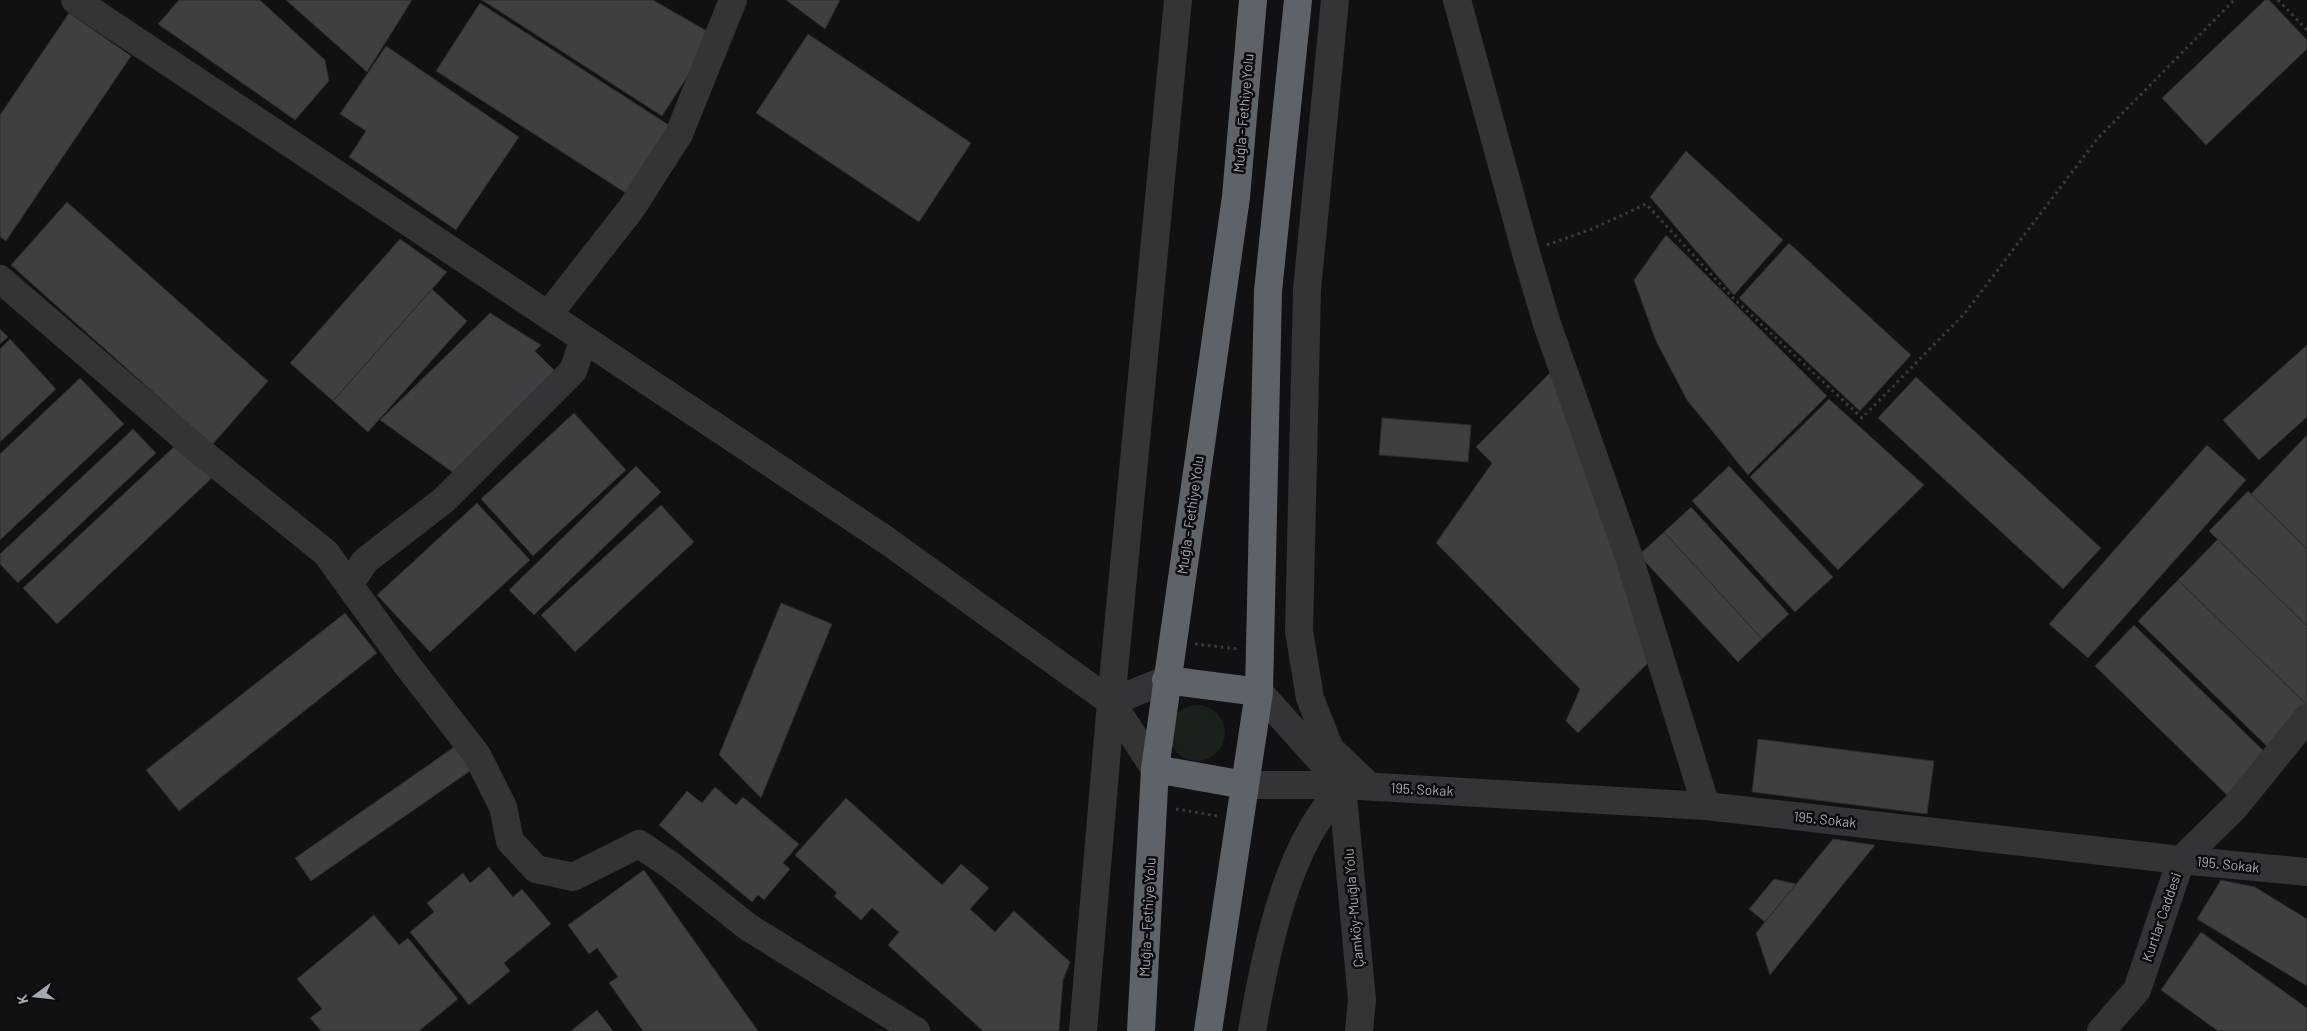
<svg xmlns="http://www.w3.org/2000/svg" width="2307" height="1031" viewBox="0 0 2307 1031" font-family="Barlow,sans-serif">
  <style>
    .green { fill: #19211a }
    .building { fill: #3d3f43; stroke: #2b2b2f }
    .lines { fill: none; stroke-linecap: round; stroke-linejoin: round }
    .path { stroke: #383b3f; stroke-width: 3; stroke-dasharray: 2.5 4; stroke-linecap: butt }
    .minor { stroke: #323438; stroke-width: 28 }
    .highway { stroke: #5e6269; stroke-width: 28 }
    .labels { text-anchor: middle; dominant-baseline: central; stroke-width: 5; stroke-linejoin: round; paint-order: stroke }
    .street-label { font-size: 14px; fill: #a2a9b4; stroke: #0c0c0e }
  </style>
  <rect width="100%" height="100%" fill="#111113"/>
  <path class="green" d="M1169 733a28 28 0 1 1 56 0a28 28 0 1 1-56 0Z"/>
  <path class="building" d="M179 0H260L325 60 329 81 295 120 158 24Z
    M286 0H412L367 72Z
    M482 0H653L714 35 662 116Z
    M786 0H840L825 29Z
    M2265 0H2269L2307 40V49L2206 145 2162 98Z
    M480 3 675 129 632 197 436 71Z
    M69 13 131 56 6 241 0 237V115Z
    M808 34 971 143 919 222 756 113Z
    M386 46 519 137 456 230 349 157 366 131 340 114Z
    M1686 151 1783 240 1734 295 1650 197Z
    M67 202 268 381 212 445 11 265Z
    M1666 235 1827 396 1748 475 1687 400 1656 341 1634 280Z
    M400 239 447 272 333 401 290 363Z
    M1789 243 1911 355 1860 411 1739 298Z
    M432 289 467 321 368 432 333 401Z
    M490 313 541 345 535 351 558 374 455 474 380 420Z
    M0 329 8 337 0 344Z
    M10 339 56 389 0 442V349Z
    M2307 345V417L2259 460 2223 420Z
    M1557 366 1652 659 1578 733 1566 721 1580 689 1436 543 1492 463 1476 447Z
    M1916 377 2101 548 2063 589 1878 418Z
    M80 378 124 424 0 540V454Z
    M1829 399 1924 485 1838 570 1750 477Z
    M574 413 626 470 533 556 481 499Z
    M1382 418 1471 425 1468 462 1379 455Z
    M133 429 156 453 18 583 0 564V554Z
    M2307 435V549L2251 494Z
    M176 445 214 476 57 624 23 588Z
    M2207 445 2246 480 2088 658 2049 624Z
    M636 466 661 492 534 615 509 590Z
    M1729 466 1833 577 1795 612 1692 501Z
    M2248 491 2307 549V626L2209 531Z
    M477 503 530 560 430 652 377 595Z
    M661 505 694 542 575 652 541 615Z
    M1691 507 1789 614 1762 639 1664 532Z
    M1664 532 1762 639 1738 662 1639 555Z
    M2218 539 2307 626V705L2178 580Z
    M2178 580 2307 705 2276 755 2138 621Z
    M781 603 832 624 761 798 719 755Z
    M345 613 377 653 179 811 146 770Z
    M2134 625 2272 759 2232 800 2095 666Z
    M1758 739 1934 761 1927 814 1752 792Z
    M457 745 473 769 311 881 295 858Z
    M715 787 736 805 743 797 799 844 783 863 790 869 764 900 758 895 752 902 659 825 687 791 702 803Z
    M846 798 942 885 961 864 989 888 970 909 995 932 1014 911 1070 962 1063 980 1059 1031H983L888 945 899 932 872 908 861 920 834 896 837 893 795 855Z
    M1833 839 1875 845 1770 975 1756 933Z
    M489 867 513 897 522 889 551 924 504 963 510 971 469 1005 410 932 434 912 427 903 463 873 470 883Z
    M644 870 758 1031H643L609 983 618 977 597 948 589 954 568 925Z
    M1774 879 1796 884 1765 922 1749 909Z
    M2221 880 2255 887 2307 919V986L2197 919Z
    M374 915 399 945 408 938 458 999 419 1031H321L310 1018 322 1009 297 979Z
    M2201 932 2307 1008V1031H2218L2161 990Z
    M597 1010 613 1031H571Z"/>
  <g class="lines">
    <path class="path" d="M2278 0 2307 30
      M1547 245 1592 229 1646 204 1733 298 1862 418 1965 313 2098 138 2234 0
      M1195 644 1238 649
      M1176 809 1217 816"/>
    <path class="minor" d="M75 0 886 540 1111 702 1155 769
      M1335 0 1307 290 1299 631 1310 698 1330 749 1369 786
      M1457 0 1526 253 1547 324 1629 557 1706 806
      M0 279 196 448 326 553 407 665 477 755 503 807 510 841 536 869 573 877 639 844 669 864 748 927 916 1031
      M548 315 631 209 679 134 733 0
      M349 585 365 561 444 500 573 371 584 339
      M1259 692 1333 774
      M1111 702 1166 680
      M1245 785H1342L1706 806 2181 860 2307 872
      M1342 785 1362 1000 1359 1031
      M1083 1031 1111 702 1178 0
      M1252 1031C1263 968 1279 885 1312 829 1321 814 1332 799 1342 785
      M2101 1031 2137 990 2181 860 2234 808 2307 718"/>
    <path class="highway" d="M1166 680 1259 692
      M1155 769 1245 785
      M1141 1031 1155 769 1236 197 1253 0
      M1208 1031 1259 692 1268 291 1298 0"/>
  </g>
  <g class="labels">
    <g class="street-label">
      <text transform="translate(1243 113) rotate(-85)">Muğla - Fethiye Yolu</text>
      <text transform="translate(1190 515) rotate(-82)">Muğla - Fethiye Yolu</text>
      <text transform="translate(1422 789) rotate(3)">195. Sokak</text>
      <text transform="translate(1825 819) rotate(6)">195. Sokak</text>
      <text transform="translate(2228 864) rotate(6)">195. Sokak</text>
      <text transform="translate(1353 908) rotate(-95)">Çamköy-Muığla Yolu</text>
      <text transform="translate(1147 917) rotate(-87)">Muğla - Fethiye Yolu</text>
      <text transform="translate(2161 917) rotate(-71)">Kurtlar Caddesi</text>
    </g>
  </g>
  <g transform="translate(35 996) rotate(255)" stroke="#0c0c0e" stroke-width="4" paint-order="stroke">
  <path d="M0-4L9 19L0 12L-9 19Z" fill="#a2a9b4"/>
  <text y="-8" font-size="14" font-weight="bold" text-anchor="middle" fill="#a2a9b4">K</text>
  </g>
</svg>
